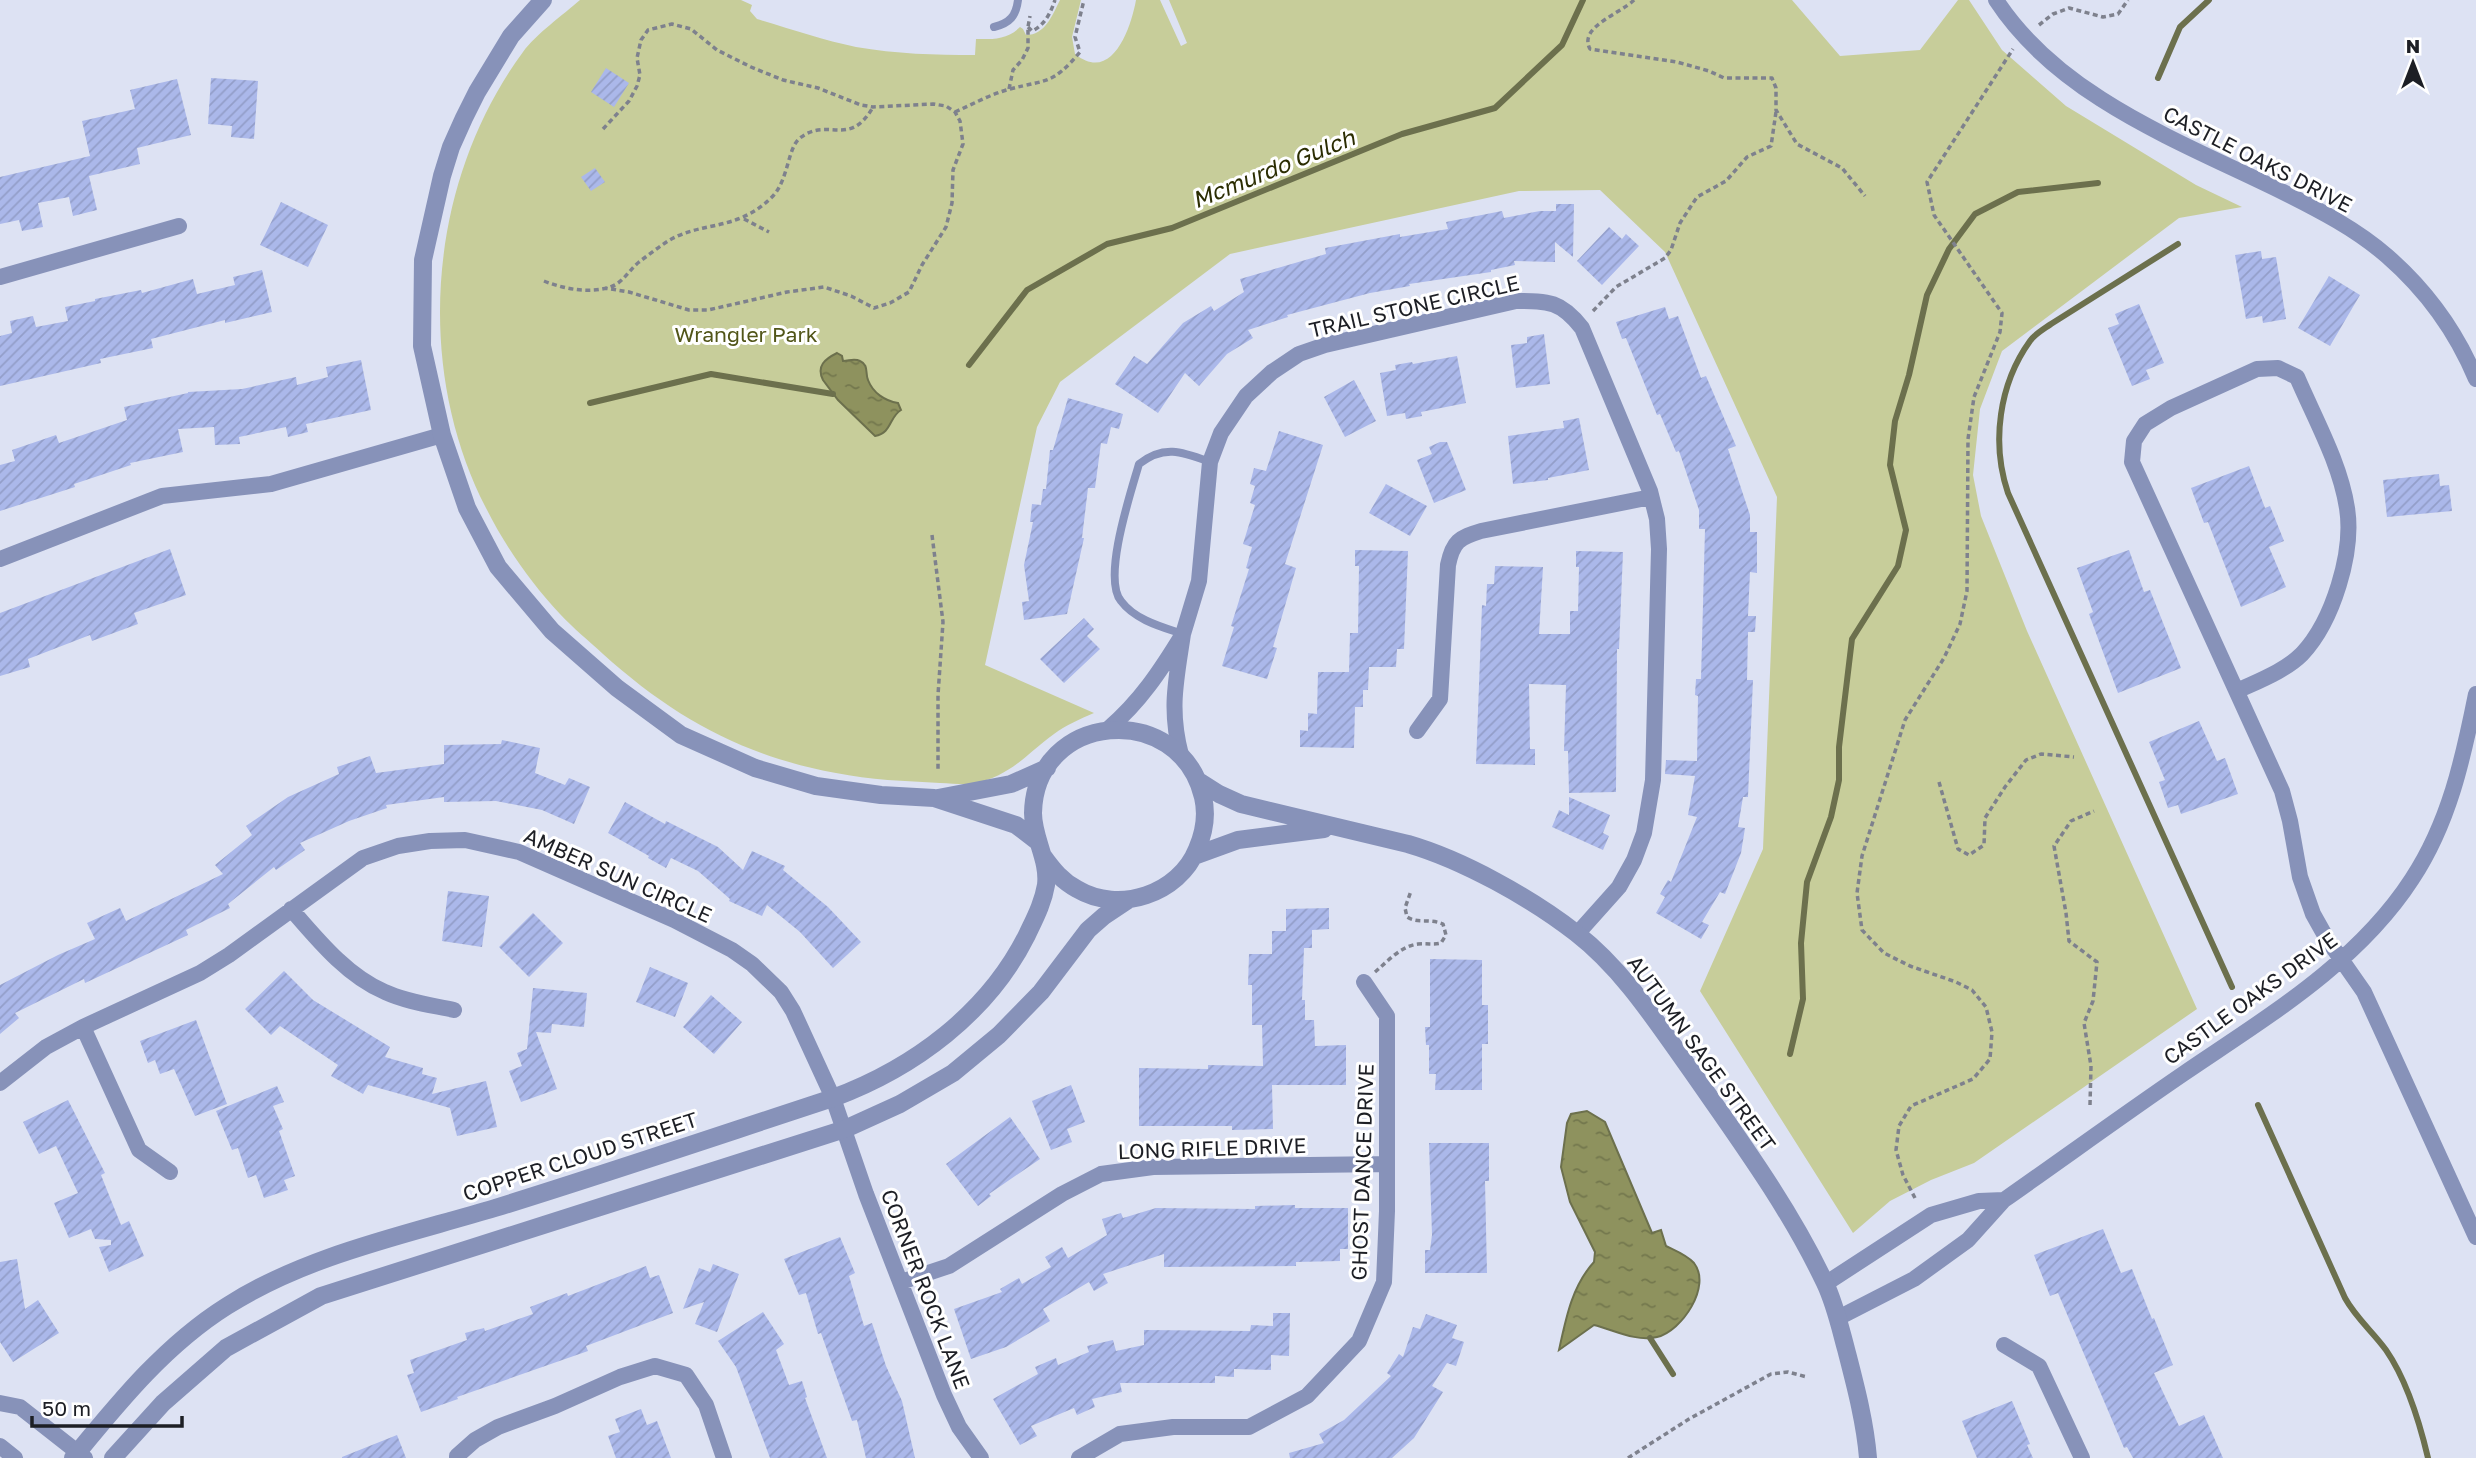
<svg xmlns="http://www.w3.org/2000/svg" width="2476" height="1458" viewBox="0 0 2476 1458" font-family="'Golos Text',sans-serif">
  <style>
    .green { fill: #c7cd9a }
    .water { fill: url(#water-ripples); stroke: #6c704d; stroke-width: 2 }
    .lines { fill: none; stroke-linecap: round; stroke-linejoin: round }
    .stream { stroke: #6c704d; stroke-width: 6 }
    .building { fill: url(#building-hatch) }
    .path { stroke: #7e818d; stroke-width: 3.5; stroke-dasharray: 5 3.5; stroke-linecap: butt }
    .service { stroke: #8792b9; stroke-width: 8 }
    .minor { stroke: #8792b9; stroke-width: 16 }
    .tertiary { stroke: #8792b9; stroke-width: 18 }
    .labels { text-anchor: middle; dominant-baseline: central; stroke-width: 6; stroke-linejoin: round; paint-order: stroke }
    .street-label { font-size: 21px; fill: #1d1f25; stroke: #fff }
    .park-label { font-size: 21px; fill: #515518; stroke: #fff }
    .water-label { font-size: 23px; font-style: italic; fill: #2b2d02; stroke: #fff }
  </style>
  <defs>
    <pattern id="water-ripples" width="26" height="14" patternUnits="userSpaceOnUse" patternTransform="scale(1.75)"><rect width="26" height="14" fill="#8e925e"/><path d="M2 4q2-2 4 0t4 0M15 11q2-2 4 0t4 0" fill="none" stroke="#73774d"/></pattern>
    <pattern id="building-hatch" width="6" height="6" patternUnits="userSpaceOnUse" patternTransform="scale(1.75)"><rect width="6" height="6" fill="#abb8ea"/><path d="M-1 1l2-2M0 6l6-6M5 7l2-2" fill="none" stroke="#939ec9"/></pattern>
  </defs>
  <rect width="100%" height="100%" fill="#dde2f3"/>
  <path class="green" d="M580 0H741L752 5 750 11 757 19C790 29 823 40 856 47 896 54 935 55 975 55L976 39C993 39 1007 40 1020 27L1023 29 1026 35C1045 35 1052 16 1060 0H1081L1072 37 1075 54C1112 84 1131 28 1136 0H1160L1181 46 1187 43 1169 0H1792L1840 56 1920 50 1958 0H1969L2002 50 2066 106 2196 185 2242 207 2179 218 2002 351 1980 409 1973 475 1981 516 2027 631 2197 1009 1974 1163 1931 1180 1890 1201 1853 1233 1700 991 1763 849 1777 497 1665 252 1600 190 1519 191 1230 254 1060 382 1037 427 985 665 1094 713C1080 719 1066 725 1054 734 1024 756 1011 776 972 784 962 785 950 783 940 783 905 781 870 780 836 773 743 756 673 717 603 654 589 641 573 628 560 614 531 583 505 546 486 508 413 366 428 181 523 52 536 34 563 15 580 0Z"/>
  <path class="water" d="M837 353 842 356 843 361C849 361 854 358 860 361 869 365 865 373 868 380 873 393 885 401 898 403L901 410C889 417 892 433 875 436L838 400 823 380C816 366 825 359 837 353Z
    M1587 1111 1605 1122 1652 1233 1661 1230 1666 1246C1674 1250 1687 1255 1694 1263 1712 1286 1682 1331 1657 1337 1636 1342 1614 1330 1594 1325L1559 1350C1566 1318 1572 1286 1594 1262L1595 1252 1570 1202 1561 1167 1567 1123 1571 1114Z"/>
  <g class="lines">
    <path class="stream" d="M2158 78 2180 27 2209 0
      M2178 244 2051 324C2044 329 2035 334 2030 341 1999 384 1991 443 2008 493L2232 987
      M969 365 1027 290 1107 244 1172 228 1402 134 1495 108 1562 45 1583 0
      M590 403 711 374 833 394
      M1790 1054 1803 999 1801 943 1807 882 1831 817 1839 780V747L1852 639 1898 566 1906 530 1890 465 1895 421 1909 375 1927 295 1949 249 1975 214 2018 192 2098 183
      M2258 1105 2345 1298C2356 1318 2373 1332 2386 1350 2406 1379 2420 1424 2428 1458
      M1650 1338 1673 1374"/>
  </g>
  <path class="building" d="M606 68 629 83 614 107 591 92Z
    M211 78 258 81 254 139 231 137 232 126 208 124Z
    M177 79 191 135 137 148 140 164 89 176 97 210 73 216 69 197 38 203 43 227 22 231 19 220 0 224V177L90 156 82 121 135 109 130 90Z
    M595 168 605 182 591 191 581 177Z
    M281 202 328 225 308 267 260 245Z
    M1556 204H1574L1573 257 1555 242V262L1514 261 1515 265 1491 270V272L1409 284 1410 286 1370 293 1287 315 1288 317 1248 330 1253 338 1227 354 1199 386 1185 373 1158 413 1115 384 1134 356 1147 364 1183 323 1211 306 1214 311 1244 292 1240 279 1326 254 1325 248 1400 234V237L1448 229 1446 222 1502 211 1504 218 1540 211H1556Z
    M1609 227 1622 239 1626 234 1639 246 1602 285 1577 261Z
    M2261 251 2262 259 2276 257 2286 319 2263 323 2262 316 2246 319 2235 255Z
    M262 270 272 312 225 323V320L151 339 153 348 100 359 101 363 0 386V336L12 333 10 321 33 316 36 327 68 321 65 307 95 301V299L141 290 142 293 193 279 197 294 235 285 233 277Z
    M2329 276 2360 295 2330 346 2298 328Z
    M2139 304 2164 363 2146 370 2150 379 2132 386 2108 328 2119 324 2115 314Z
    M1665 307 1669 319 1678 316 1701 378 1706 376 1736 446 1728 449 1750 515V532H1757V573L1750 572 1748 616H1756L1755 632H1748L1747 680H1753L1748 797H1743L1738 827 1745 828 1741 853 1725 894 1720 892 1702 922 1709 925 1701 939 1656 913 1665 897 1660 894 1668 880 1671 882 1697 817 1688 815 1695 776 1665 774 1666 760 1697 761 1698 696 1695 695 1696 679H1701L1705 529H1699V510L1679 451 1676 452 1660 414 1657 415 1626 338 1622 339 1616 322Z
    M1544 334 1550 384 1516 388 1511 345 1527 343V337Z
    M1457 356 1466 403 1421 412 1422 416 1406 419 1405 413 1387 416 1380 373 1396 370 1395 365 1412 362 1413 364Z
    M361 360 371 410 306 424 308 432 288 437 286 427 239 437 240 444 215 445 214 427 178 429 183 452 130 463 131 465 74 484 75 487 0 511V465L15 461 12 450 56 435 59 443 127 420 124 407 188 393V392L242 389 296 377 297 385 328 377 326 367Z
    M1354 380 1376 421 1345 437 1324 397Z
    M1068 398 1123 414 1119 429 1111 427 1107 444 1101 443 1095 488H1088L1082 538H1084L1067 614 1024 620 1022 602 1029 601 1024 565 1033 522H1030L1032 504 1041 505 1043 489H1046L1050 450H1053Z
    M1579 418 1589 470 1548 478V480L1513 484 1508 436 1564 428 1563 421Z
    M1279 431 1323 445 1285 564 1296 568 1273 647 1277 648 1267 679 1222 666 1234 627 1231 626 1249 569 1246 568 1252 547 1243 544 1255 505 1250 503 1255 486 1250 484 1254 468 1266 471Z
    M1440 442H1447L1466 490 1434 503 1417 460 1432 454 1429 447Z
    M2249 466 2265 508 2270 506 2284 541 2269 547 2286 587 2241 607 2208 522 2204 523 2191 488Z
    M2439 474 2440 486 2449 485 2452 511 2387 517 2383 480Z
    M1386 484 1427 506 1410 536 1369 513Z
    M170 549 186 595 134 613 138 624 92 641 90 635 28 659 30 667 0 676V613Z
    M1355 550 1408 551 1404 649H1397L1396 667H1369L1368 690H1363V707H1355L1354 748 1300 747V730L1308 731V713L1317 714 1318 672H1349L1350 633H1358L1359 566H1355Z
    M2129 550 2144 592 2150 590 2181 668 2118 693 2089 614 2093 612 2077 568Z
    M1576 551 1623 552 1619 649H1617L1616 792 1569 793 1568 751H1564L1566 685 1529 684 1530 749H1535V765L1476 764 1482 605 1486 606 1487 584H1494L1495 566 1543 567 1539 634H1570V611H1578L1579 567H1576Z
    M1084 618 1094 629 1087 636 1100 649 1064 683 1040 659Z
    M2199 721 2217 761 2225 758 2238 794 2181 814 2178 805 2168 808 2159 782 2165 780 2149 742Z
    M502 740 540 748 535 773 565 785 569 778 590 787 574 824 542 810 496 801 444 802V797L386 805 387 808 349 821 300 843 305 850 276 870 274 867 228 904 230 908 186 930 188 935 85 983 84 979 15 1013 19 1018 0 1034V985L58 955 95 939 87 923 120 908 126 921 223 874 215 865 252 835 246 826 288 797 339 774 337 767 370 756 376 773 444 764V745L501 744Z
    M1569 797 1610 815 1603 833 1609 836 1603 850 1552 827 1559 810 1569 815Z
    M625 802 665 824 666 821 718 847 743 870 752 851 785 866 783 870 828 907 861 942 833 968 800 932 767 905 762 916 729 901 730 899 698 871 671 858 666 868 648 858 649 856 608 833Z
    M448 891 489 896 482 947 442 941Z
    M1329 908V929L1312 930V948H1304L1302 1000H1305V1020H1314L1315 1046 1346 1045V1085H1272L1273 1129 1232 1130V1126H1139V1068L1208 1069V1065L1263 1066 1262 1025H1252V985H1248L1249 954H1272V931H1286V909Z
    M533 913 563 943 529 977 499 947Z
    M1430 959 1482 960V1005H1488V1044H1482V1090H1435L1436 1074H1429V1045H1426L1425 1027H1430Z
    M650 967 688 983 675 1017 636 1002Z
    M284 971 313 1000 390 1047 385 1057 423 1068 422 1074 437 1078 432 1094 486 1081 497 1127 457 1136 450 1108 368 1085 363 1094 331 1076 338 1065 280 1026 271 1035 245 1009Z
    M533 988 587 993 584 1027 552 1024 551 1033 536 1032 557 1089 521 1102 509 1071 522 1066 517 1053 527 1049Z
    M711 995 742 1022 714 1054 683 1027Z
    M196 1020 227 1104 195 1116 174 1069 160 1074 155 1060 148 1063 140 1041Z
    M1071 1085 1085 1122 1067 1129 1072 1142 1051 1150 1032 1101Z
    M277 1086 284 1102 273 1106 283 1129 279 1131 295 1176 284 1180 288 1190 264 1198 256 1175 248 1178 238 1148 232 1150 216 1111Z
    M68 1100 105 1173 101 1175 121 1225 129 1221 144 1256 109 1272 99 1247 111 1245V1240L95 1239 91 1229 69 1238 54 1203 78 1193 56 1146 39 1154 23 1122Z
    M1010 1117 1040 1159 989 1194 991 1196 978 1206 946 1164Z
    M1429 1143H1489V1181H1485L1487 1273H1425V1250H1430L1432 1235Z
    M1295 1205V1208H1348V1249H1340V1261L1296 1262V1266L1164 1267V1254L1103 1274 1108 1283 1094 1291 1089 1282 1043 1309 1050 1321 1006 1347 971 1359 954 1309 1002 1292 1000 1289 1019 1278 1022 1284 1051 1267 1045 1257 1062 1247 1068 1258 1107 1235 1102 1219 1121 1213 1123 1218 1156 1208 1255 1209V1206Z
    M2103 1229 2121 1273 2132 1269 2152 1319 2154 1318 2173 1365 2154 1373 2179 1426 2204 1415 2223 1458H2133L2127 1447 2124 1448 2058 1293 2050 1296 2034 1255Z
    M840 1237 855 1273 849 1276 864 1326 872 1323 886 1366 902 1401 915 1458H866L857 1420 852 1421 821 1333 818 1334 806 1293 799 1295 784 1259Z
    M17 1259 25 1309 38 1300 59 1333 13 1362 0 1342V1262Z
    M713 1264 739 1274 717 1332 695 1324 704 1302 683 1309 699 1268 710 1272Z
    M646 1266 650 1278 659 1275 673 1313 586 1346 588 1351 457 1397 458 1399 421 1412 407 1375 414 1373 410 1360 467 1340 465 1333 484 1328 485 1331 533 1314 530 1307 567 1293 568 1296Z
    M763 1312 784 1344 776 1350 789 1385 802 1381 807 1397 805 1398 827 1458H770L736 1367 718 1341Z
    M1273 1313H1290L1289 1356 1271 1355V1370L1234 1369V1377L1215 1376V1383H1120L1122 1392 1092 1399 1095 1407 1077 1415 1074 1408 1031 1426 1037 1436 1020 1445 993 1399 1038 1374 1035 1367 1056 1358 1058 1365 1089 1352 1087 1346 1113 1340 1116 1351 1144 1345V1330L1250 1331 1251 1325 1273 1326Z
    M1426 1314 1457 1325 1452 1338 1464 1342 1456 1366 1447 1363 1432 1386 1443 1392 1414 1438 1392 1458H1290L1289 1453 1324 1443 1319 1434 1344 1420 1391 1376 1387 1373 1399 1354 1403 1357 1413 1327 1420 1329Z
    M2012 1401 2030 1444 2027 1445 2033 1458H1977L1962 1421Z
    M641 1409 647 1425 657 1421 671 1458H616L608 1436 620 1432 615 1419Z
    M397 1435 406 1458H342V1457Z"/>
  <g class="lines">
    <path class="path" d="M1634 0C1620 14 1578 27 1590 49L1677 62 1709 71 1724 78H1772L1776 88V110L1797 144 1842 168 1865 196
      M2039 25 2053 14 2069 8 2103 17 2118 14 2128 0
      M1028 27 1032 31C1045 25 1051 12 1055 0
      M1009 89 1013 70 1022 60 1028 48V27L1030 16
      M955 112C973 104 991 94 1010 89 1048 79 1052 85 1080 52L1075 37 1084 0
      M603 129 629 101 637 86 640 75 637 58 641 40 648 30 672 24 691 29 717 50 751 67 783 80 818 88 861 105 873 107 933 104 946 106 955 112 960 121 963 144 953 170 952 203 946 227 922 265 909 292 890 303 874 308 851 296 824 287 787 292 708 310H689L629 292 605 288
      M744 219 769 232
      M544 281C564 289 586 293 607 288 623 284 627 272 639 262 647 256 656 249 665 243 699 220 735 233 771 198 789 181 787 148 800 138 828 116 849 149 873 107
      M1593 311 1616 287 1665 258 1671 250 1680 223 1697 197 1726 181 1747 157 1771 146 1776 112
      M932 535 943 622 938 695V769
      M1939 782 1958 849 1969 855 1984 845 1985 818 2005 787 2026 760 2041 754 2074 757
      M1375 972C1388 961 1401 946 1418 944 1426 943 1433 945 1441 943L1446 935 1443 924C1429 918 1418 924 1407 917L1405 908 1411 891
      M2090 1105 2091 1066 2084 1023 2093 1001 2097 962 2069 941 2066 913 2054 846 2071 821 2094 811
      M1915 1198 1903 1175 1896 1150 1899 1126 1911 1106 1973 1079 1990 1059 1992 1032 1986 1007 1972 990 1956 982 1910 966 1884 953 1862 930 1857 893 1862 856 1905 720 1944 658 1960 624 1967 591 1968 439 1974 397 2000 332 2002 313 1934 215 1927 182 2013 49
      M1628 1458 1689 1419 1771 1374 1788 1372 1807 1377"/>
    <path class="service" d="M994 27C1010 23 1016 16 1018 0
      M1183 634C1162 627 1135 620 1121 601 1102 578 1131 492 1139 464 1164 444 1183 452 1210 462"/>
    <path class="minor" d="M1996 0C2060 98 2182 142 2283 192 2319 210 2356 229 2387 256 2426 290 2456 331 2476 379
      M0 277 179 226
      M0 559 162 496 271 484 442 435
      M1183 634 1199 581 1210 462 1221 433 1246 396 1272 372 1299 354 1325 345 1516 301C1549 301 1561 301 1582 328L1650 491 1657 519 1659 549 1653 780 1644 833 1634 860 1619 887 1577 934
      M2237 691C2258 681 2285 671 2302 654 2333 621 2354 552 2347 508 2340 463 2315 419 2297 377L2278 368 2257 369 2171 408 2145 424 2134 441 2132 462 2282 791 2290 821 2300 877 2313 914 2327 939 2364 992 2476 1237
      M1108 729C1140 702 1161 670 1183 634 1176 681 1169 709 1181 755
      M1417 731 1440 699 1448 565C1453 541 1459 538 1481 531L1651 497
      M291 909C317 939 347 976 385 992 407 1002 431 1005 454 1010
      M83 1027 139 1150 170 1172
      M0 1083 46 1047 83 1027 200 973 229 955 363 858 398 846 430 841 465 840 519 852 674 920 732 950 752 964 781 992 793 1011 833 1098 866 1194 944 1395 959 1427 981 1458
      M901 1282 949 1266 1062 1194 1101 1174 1153 1167 1387 1164
      M1825 1284 1931 1215 1979 1201 2004 1200
      M1838 1318 1914 1279 1968 1240 2004 1200C2064 1158 2123 1115 2183 1074 2265 1018 2357 964 2412 879 2449 823 2463 759 2476 694
      M2004 1345 2039 1366 2082 1458
      M0 1403 20 1407 85 1458
      M0 1446 15 1458
      M457 1458V1456L475 1440 498 1427 555 1406 620 1377 655 1366 686 1375 706 1405 724 1458
      M1079 1458 1120 1434 1173 1427H1249L1307 1396 1359 1341 1384 1282 1387 1211V1016L1364 982"/>
    <path class="tertiary" d="M543 0 511 36 477 92 464 118 451 147 442 176 423 260 422 346 442 435 467 508 498 567 552 631 617 688 681 735 755 768 816 786 881 795 934 798 1016 825 1037 841
      M1197 780 1219 794 1241 804 1408 844C1463 860 1531 898 1576 933 1625 971 1659 1026 1695 1076 1741 1142 1790 1209 1825 1283 1835 1304 1840 1327 1846 1349 1855 1384 1865 1421 1868 1458
      M938 798 1011 784 1047 768
      M1194 856 1238 840 1324 829
      M73 1458C119 1402 165 1345 227 1306 307 1255 405 1235 495 1208 608 1173 720 1135 833 1098 914 1068 988 1013 1027 935 1035 918 1043 903 1046 885 1049 860 1033 838 1033 813 1035 712 1179 699 1203 797 1207 814 1204 833 1197 849 1179 894 1119 914 1077 889 1062 881 1053 870 1043 856
      M113 1458 163 1403 226 1348 321 1296 845 1129 900 1104 953 1073 999 1035 1041 992 1088 930 1104 916 1128 900"/>
  </g>
  <g class="labels">
    <g class="street-label">
      <text transform="translate(2258 159) rotate(27)">CASTLE OAKS DRIVE</text>
      <text transform="translate(1414 306) rotate(-13)">TRAIL STONE CIRCLE</text>
      <text transform="translate(618 875) rotate(24)">AMBER SUN CIRCLE</text>
      <text transform="translate(2250 998) rotate(-36)">CASTLE OAKS DRIVE</text>
      <text transform="translate(1702 1053) rotate(54)">AUTUMN SAGE STREET</text>
      <text transform="translate(1212 1148) rotate(-2)">LONG RIFLE DRIVE</text>
      <text transform="translate(580 1156) rotate(-18)">COPPER CLOUD STREET</text>
      <text transform="translate(1362 1172) rotate(-88)">GHOST DANCE DRIVE</text>
      <text transform="translate(926 1289) rotate(69)">CORNER ROCK LANE</text>
    </g>
    <g class="park-label">
      <text x="746" y="334">Wrangler Park</text>
    </g>
    <g class="water-label">
      <text transform="translate(1273 168) rotate(-22)">Mcmurdo Gulch</text>
    </g>
  </g>
  <g transform="translate(2413 63)" stroke="#ffffff" stroke-width="5" paint-order="stroke">
  <path d="M0-5L12 26L0 18L-12 26Z" fill="#1d1f25"/>
  <text y="-10" font-size="19" font-weight="bold" text-anchor="middle" fill="#1d1f25">N</text>
  </g>
  <path d="M32 1416v10h150v-10" fill="none" stroke="#1d1f25" stroke-width="3.5"/>
  <text x="42" y="1416" font-size="21" fill="#1d1f25" stroke="#ffffff" stroke-width="5" paint-order="stroke">50 m</text>
</svg>
